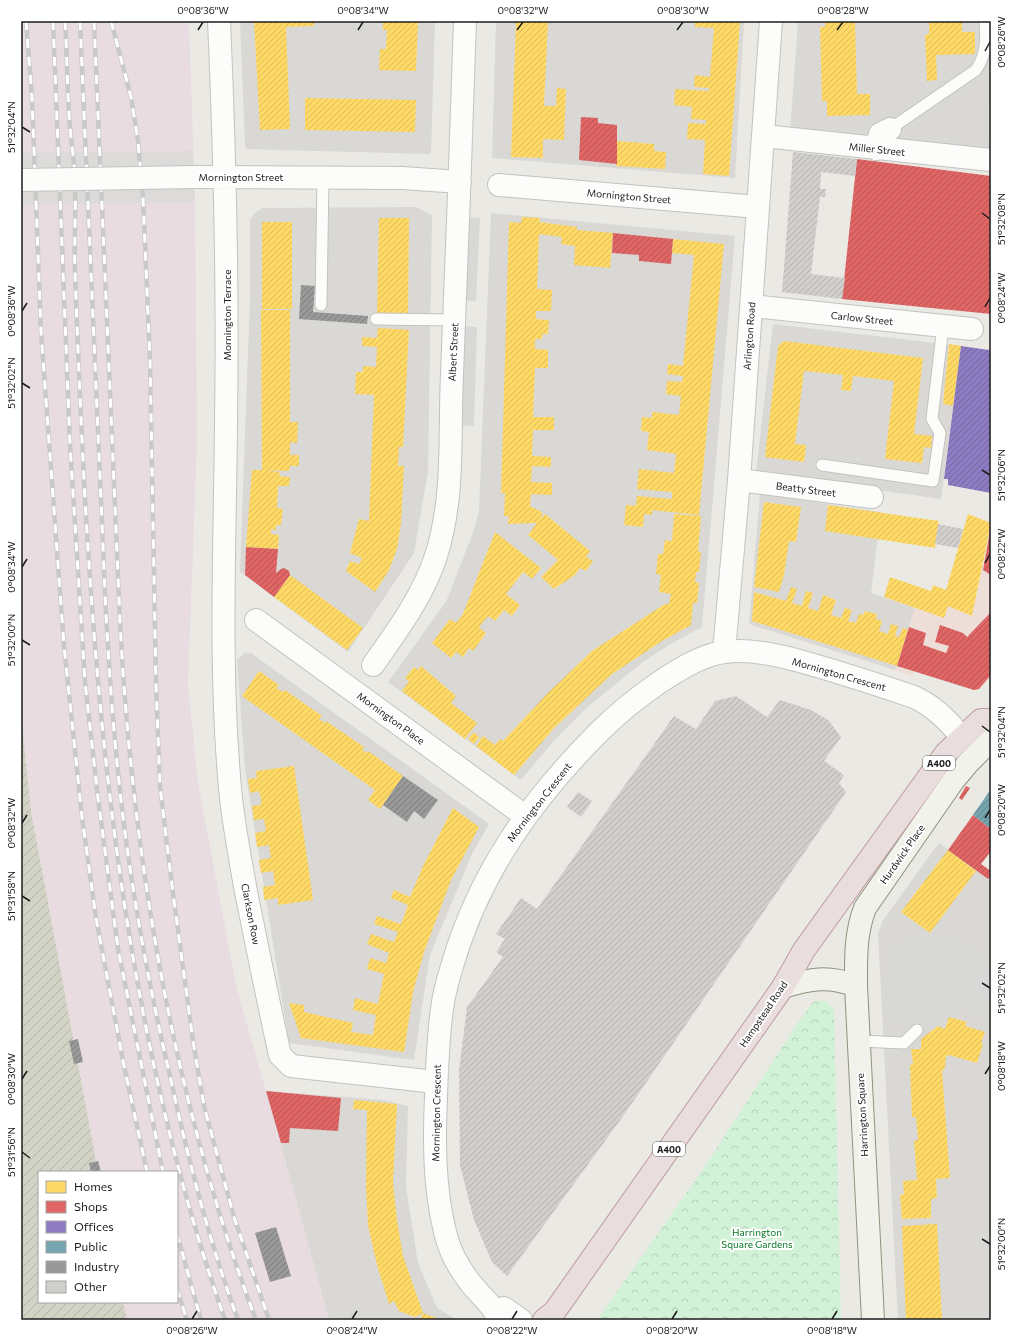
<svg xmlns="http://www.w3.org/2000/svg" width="1012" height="1341" viewBox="0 0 1012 1341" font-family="Commissioner,sans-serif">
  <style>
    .residential { fill: #d9d8d5 }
    .commercial { fill: #edded8 }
    .railway { fill: #e8dce1 }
    .construction { fill: url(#construction-furrows) }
    .park { fill: url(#park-crowns) }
    .parking { fill: #d8d8d6 }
    .pier { fill: #dcdbd9 }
    .homes { fill: url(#homes-hatch) }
    .shops { fill: url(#shops-hatch) }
    .offices { fill: url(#offices-hatch) }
    .public { fill: url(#public-hatch) }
    .industry { fill: url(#industry-hatch) }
    .building { fill: url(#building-hatch) }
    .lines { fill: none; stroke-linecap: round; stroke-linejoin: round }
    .lane-casing { stroke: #c2c2c0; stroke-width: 13 }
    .street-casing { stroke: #c2c2c0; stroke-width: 24 }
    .secondary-casing { stroke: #8e937c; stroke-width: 24 }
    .highway-casing { stroke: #bf9ca0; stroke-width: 24 }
    .lane { stroke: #fcfcfb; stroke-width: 11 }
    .street { stroke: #fcfcfb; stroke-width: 22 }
    .secondary { stroke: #f1f2e9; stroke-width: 22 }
    .highway { stroke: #e9dddd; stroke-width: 22 }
    .rail-casing { stroke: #c9c9c8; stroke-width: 4.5 }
    .rail { stroke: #fff; stroke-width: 3; stroke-dasharray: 9; stroke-linecap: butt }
    .street-bridge-casing { stroke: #c2c2c0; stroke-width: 24; stroke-linecap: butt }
    .street-bridge { stroke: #fcfcfb; stroke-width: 22 }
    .ticks { fill: none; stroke: #1b1b1b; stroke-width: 1.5 }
    .labels { text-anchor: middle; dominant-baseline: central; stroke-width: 4; stroke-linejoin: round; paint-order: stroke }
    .shield { fill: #fff; stroke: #5f5f5f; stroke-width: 1 }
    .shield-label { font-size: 9px; font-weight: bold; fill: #1b1b1b }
    .street-label { font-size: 10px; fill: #1b1b1b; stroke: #fff }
    .park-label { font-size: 10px; fill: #0b7825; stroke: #fff }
    .neatline { fill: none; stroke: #1b1b1b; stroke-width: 1.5 }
    .ticks-label { font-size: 10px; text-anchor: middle; fill: #1b1b1b }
  </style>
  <defs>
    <pattern id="construction-furrows" width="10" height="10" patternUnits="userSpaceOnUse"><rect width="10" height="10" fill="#d2d3c5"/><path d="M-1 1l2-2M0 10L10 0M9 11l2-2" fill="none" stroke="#b4b5a9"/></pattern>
    <pattern id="park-crowns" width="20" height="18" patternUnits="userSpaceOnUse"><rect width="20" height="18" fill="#d1f2d6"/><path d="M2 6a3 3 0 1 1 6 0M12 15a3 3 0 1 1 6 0" fill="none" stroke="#b3cfb7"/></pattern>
    <pattern id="homes-hatch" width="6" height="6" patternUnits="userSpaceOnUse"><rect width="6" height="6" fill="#ffd966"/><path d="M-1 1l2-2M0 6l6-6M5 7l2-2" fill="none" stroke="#daba58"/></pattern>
    <pattern id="shops-hatch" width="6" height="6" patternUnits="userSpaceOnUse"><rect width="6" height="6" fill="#e06666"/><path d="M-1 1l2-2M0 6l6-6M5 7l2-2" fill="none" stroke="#b55353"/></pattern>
    <pattern id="offices-hatch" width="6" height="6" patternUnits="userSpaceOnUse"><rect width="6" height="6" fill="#8e7cc3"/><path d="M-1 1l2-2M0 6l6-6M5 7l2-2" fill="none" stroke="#73659e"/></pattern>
    <pattern id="public-hatch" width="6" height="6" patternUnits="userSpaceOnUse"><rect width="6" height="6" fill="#76a5af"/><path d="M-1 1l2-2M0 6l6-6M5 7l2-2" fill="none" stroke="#60868e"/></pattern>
    <pattern id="industry-hatch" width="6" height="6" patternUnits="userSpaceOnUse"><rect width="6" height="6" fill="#999"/><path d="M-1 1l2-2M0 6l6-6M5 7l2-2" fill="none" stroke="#7c7c7c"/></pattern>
    <pattern id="building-hatch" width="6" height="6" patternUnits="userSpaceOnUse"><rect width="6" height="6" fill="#d1cfcb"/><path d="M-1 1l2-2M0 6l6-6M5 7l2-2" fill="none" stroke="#b3b1ae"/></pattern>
  </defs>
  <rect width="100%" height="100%" fill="#eae9e4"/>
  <path class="residential" d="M240 21H435L431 153 429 154 247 149 245 145Z
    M496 21H744L735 178 492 158Z
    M798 21H991L989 151 790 133Z
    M415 207 432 215 428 471 414 553 348 652 240 572 250 298V219L257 211 263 208Z
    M491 213 735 236 702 627 669 645 643 662 607 691 583 711 552 743 521 780 388 682 446 602 473 533 479 511Z
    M773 324 961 346 941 499 756 473Z
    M760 494 881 512 871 593 915 608 895 670 749 624Z
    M244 653H251L489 824 472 854 430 955 414 1060 289 1043 245 769 237 660Z
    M939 843 991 881V1320H898L878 933 883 920Z
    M266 1091 384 1100 408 1106 406 1187 418 1263 437 1308 457 1320H329Z"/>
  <path class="commercial" d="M987 544 991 546V675L914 671 912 676 895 670 915 608 944 618 948 606 972 615Z"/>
  <path class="railway" d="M21 21H189L195 202 197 441 188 684 198 783 236 986 266 1091 329 1320H127L123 1302H177V1172H98L31 811 21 714Z"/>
  <path class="construction" d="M21 714 31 811 98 1172H39V1302H123L127 1320H21Z"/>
  <path class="park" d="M814 1001H826L834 1009 841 1320H597L704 1168 797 1024Z"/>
  <path class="parking" d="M464 217 480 218 476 301 459 300Z
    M458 326 477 327 474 426 455 425Z
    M920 937 941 938 966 946 985 961 991 982V994L977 1012 969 1007 958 1009 920 1034 908 1020 890 1021V963L893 952 908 942Z"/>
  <path class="pier" d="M193 151 195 202 21 205V153Z"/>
  <path class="homes" d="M254 21H314V26L286 27 290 129 260 130Z
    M383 21H418L416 71 379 70 380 49H386L387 30H383Z
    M516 21H548L544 106H556L557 88 566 89 564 140 543 139V158L511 157Z
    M695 21H740L729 176 703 174 705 140 687 139 688 123 706 124V120L691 119 692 107 674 105 675 89 709 91V88L694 87 695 75 710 77 714 28 695 27Z
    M825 21H855L857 94H870V115L827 116V101H822L820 27H825Z
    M929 21H962V32H975V54L936 55 937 80 927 81 925 35 929 34Z
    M305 98 416 100 415 132 305 130Z
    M617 141 654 144V151L666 152 665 169 616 166Z
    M522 217 540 218 539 222 577 227V230L613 233 610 268 574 265 575 246 561 244 562 237 539 234 537 289 552 290 551 311H536V319L549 320 548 334H543L542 339H535V349L548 350V368H535L533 417H554V430H533L532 456 551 457V467L532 466 531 482 552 483V495L531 494 530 506 542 512 541 518 545 514 590 551 586 557 593 561 586 571 580 568 575 575 554 589 541 577 558 560 528 535 537 523 508 524 509 516H504L505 493H501L509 222 521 223Z
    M379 218H409L408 314H377Z
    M262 222H292V309H262Z
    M673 239 724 244 699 515 652 510V515L644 514 643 527 624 525 626 505 636 506 637 496 672 499V492L637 489 639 469 674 473 676 454 647 450 649 432 641 431 642 417 652 418V412L679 415 681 396 666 394 667 381 682 382 683 376 667 374 668 364 683 366 694 255 672 253Z
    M261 310H290V422H298L297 443 290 442V455H299V466H290L289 471 265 470 280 472 279 476 290 477 289 486H278L277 508 283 509 281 525H276V530L271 529V534L279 535 278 549 246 547 252 470H262Z
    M378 328 409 330 403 447H399L398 466H404L401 523 397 549 389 570 375 592 346 571 350 561 359 564 362 558 350 553 359 519 369 521 374 395 355 394 356 372H363V366L376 367 377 347 362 346V337L377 338Z
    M784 341 923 358 914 434 932 436 931 448 924 447 922 463 885 459 894 381 853 376 851 391 841 390 843 375 804 371 795 444 806 445 804 462 765 457 778 346Z
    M949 344 961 346 953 406 943 404Z
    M764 502 801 507 796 542 789 541 784 575 779 592 754 587Z
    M828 505 939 521 935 548 825 531Z
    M674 514 701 516 698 551 701 552 699 572H696L695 582 699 583 697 603H693L691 625 662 641 612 674 554 728 514 775 476 746 483 736 495 745 500 739 503 741 548 693 592 651 665 604H669L671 594 659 592 661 575 656 574 658 554H663L665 540 672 541Z
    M968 514 991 523 972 616 948 606 944 618 884 597 890 577 931 591 933 585 946 590Z
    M495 532 541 568 532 579 523 572 506 594 520 605 512 616 504 610 495 621 488 616 479 627 486 633 473 651 469 648 463 657 456 652 451 658 432 643 450 619 456 623 463 614Z
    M290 575 363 628 347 650 274 597Z
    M791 587 797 589 792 603 802 606 806 591 813 593 808 608 818 611 823 595 836 600 831 615 841 618 845 608 852 610 848 621 856 623 859 614 863 615 865 611 877 614 876 619 882 621 879 631 888 634 891 624 898 626 895 636 899 637 903 628 908 630 897 666 752 621 754 592 786 601Z
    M421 666 456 696 451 703 477 723 465 739 402 691 409 681 405 678 414 667 418 670Z
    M259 671 279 685 276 688 283 692 285 690 322 716 319 719 325 723 326 721 364 747 362 750 364 751 367 753 368 751 403 776 380 809 368 800 375 790 242 696Z
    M474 732 479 737 474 744 468 739Z
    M294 766 313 900 278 905V898L264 900 263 887 275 885 273 871 261 873 259 860 271 858 269 845 257 847 255 833 266 831 264 819 254 820 252 806 261 805V798L259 791 250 793 248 779 257 778 256 771Z
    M453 808 479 827 451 880 424 952 413 992 404 1052 301 1038 289 1003 304 1005V1012L353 1023 351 1032 373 1035 376 1015 353 1010 355 998 378 1004 384 974 367 969 370 958 386 963 389 953 367 944 371 934 394 942 398 932 374 924 377 916 401 924 408 905 391 898 394 890 410 897 423 866Z
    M948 850 976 871 930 933 901 912Z
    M949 1017 967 1022 965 1026 985 1032 981 1043 983 1044 977 1063 949 1055 946 1056 945 1068 942 1071 950 1178 936 1179 937 1198 931 1199V1218L902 1219 900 1195 904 1194 903 1181 917 1180 914 1141 918 1140 916 1117H912L910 1065 913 1064 911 1049H921V1039L938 1026 945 1029Z
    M354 1100 397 1104 393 1183 397 1220 403 1256 423 1313 441 1320H420L423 1313 415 1317 399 1311 394 1301 389 1304 377 1265 368 1226 366 1186 367 1110 353 1109Z
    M937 1224 942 1320H906L902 1226Z"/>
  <path class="shops" d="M581 117 598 118V123L617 125V164L579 160Z
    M857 159 991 176V314L842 299Z
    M613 233 673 239 671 264 639 261V255L612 253Z
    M990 531H991V575L983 570Z
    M246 547 278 549 276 573 281 569 284 568 289 571 290 575 274 597 245 575Z
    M991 612V675L979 689 974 690 897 666 909 627 926 633 923 645 946 653 949 646 935 642 940 625 963 633 967 637Z
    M966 786 970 788 962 800 959 798Z
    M973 815 991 829V851L981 864 991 871V875L988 879 948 850Z
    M266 1091 341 1098 338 1131 290 1128 289 1143H281Z"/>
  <path class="offices" d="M961 346 989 350 991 346V493L948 485V479H944Z"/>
  <path class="public" d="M991 789V829L973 815Z"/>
  <path class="industry" d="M301 285 315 286 313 312 368 316 367 324 299 319Z
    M403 776 438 800 424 819 414 811 407 822 383 805Z
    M78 1039 83 1062 74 1064 69 1041Z
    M98 1161 101 1172H91L89 1163Z
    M276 1227 291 1276 270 1282 255 1233Z"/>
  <path class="building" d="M793 152 857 159 855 176 821 172 820 189H826L825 197H820L811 274 845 278 842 299 782 292Z
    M938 524 963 529 958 548 935 544Z
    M736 696 767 717 780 700 811 710 828 720 841 737 824 761 844 775 839 783 846 792 621 1119 507 1276 492 1262 474 1220 460 1165 459 1071 467 1007 503 957 496 952 505 939 496 934 521 898 537 909 674 716 696 729 715 701Z
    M578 792 592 801 581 817 567 807Z"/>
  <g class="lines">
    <g class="lane-casing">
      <path id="lane" d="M890 129 976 70C987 54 986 39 985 21
        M321 305 323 177
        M376 319 454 320
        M822 465 933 481 940 433 932 419 943 326
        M859 1041 904 1043 917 1030"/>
    </g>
    <g class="street-casing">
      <path id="street" d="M219 21C225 155 228 289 226 423 225 544 219 667 230 788 233 823 240 857 246 892 257 946 268 1001 280 1055L291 1066 436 1082
        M764 136 991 160
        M876 149 880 134 890 129
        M194 177 402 178 460 182
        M499 185 758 207
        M752 306 972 329
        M739 480 872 497
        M256 620 525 816
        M724 652 739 480 771 21
        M373 665C397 631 423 596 436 556 455 496 449 436 452 374 457 256 461 139 465 21
        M496 1310 504 1308 521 1320
        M499 1320C493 1304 479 1295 469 1281 458 1267 449 1249 445 1232 434 1187 434 1142 436 1097 437 1065 438 1033 443 1002 445 989 449 976 453 963 480 872 532 799 599 732 626 705 686 657 724 652 759 647 804 662 837 672 863 680 888 688 914 697 934 706 949 721 962 738"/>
    </g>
    <g class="secondary-casing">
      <path id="secondary" d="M783 987C810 979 828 975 856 986
        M873 1320 856 986C856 959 855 934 865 908L953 781 968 763 991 740"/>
    </g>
    <g class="highway-casing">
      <path id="highway" d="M544 1320 555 1311 783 987 804 950 946 753 981 720H991"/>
    </g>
    <use href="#lane" class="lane"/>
    <use href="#street" class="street"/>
    <use href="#secondary" class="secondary"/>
    <use href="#highway" class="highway"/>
    <g class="rail-casing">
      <path id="rail" d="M26 21 32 98 41 332 64 646 82 817 96 918 123 1061 147 1172
        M53 21 70 445 85 682 98 798 118 949 163 1172
        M65 21C67 52 67 83 69 113 70 135 74 157 75 179 76 210 74 241 75 272 88 625 107 984 225 1320
        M80 21 106 615C111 704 118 793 132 881 142 947 155 1012 170 1076 188 1159 209 1241 238 1320
        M94 21 120 622C132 855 173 1100 256 1320
        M111 21 131 97 138 141 143 198 150 360 156 685 160 786 172 886 193 1041 204 1106 234 1217 269 1320
        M177 1234 201 1320
        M177 1289 187 1320"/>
    </g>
    <use href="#rail" class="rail"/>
    <g class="street-bridge-casing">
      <path id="street-bridge" d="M21 180 194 177"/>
    </g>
    <use href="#street-bridge" class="street-bridge"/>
  </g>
  <path class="ticks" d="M198 30 203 22M358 30 363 22M517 30 523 22M677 30 683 22M837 30 843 22M985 51 990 42M22 127 30 132M982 213 990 219M985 307 990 298M22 311 27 303M22 383 30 388M982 470 990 475M985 563 990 554M22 567 27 559M22 640 30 645M982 726 990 732M985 818 990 810M22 823 27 815M22 896 30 901M982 983 990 988M985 1074 990 1066M22 1079 27 1071M22 1152 30 1158M982 1239 990 1244M192 1319 197 1311M352 1319 357 1311M512 1319 517 1311M672 1319 677 1311M832 1319 837 1311"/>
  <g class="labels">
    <g class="shield">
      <rect x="923" y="756" width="32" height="14" rx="3"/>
      <rect x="653" y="1142" width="32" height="14" rx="3"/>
    </g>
    <g class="shield-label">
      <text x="939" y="763">A400</text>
      <text x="669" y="1149">A400</text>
    </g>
    <g class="street-label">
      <text transform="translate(877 149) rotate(6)">Miller Street</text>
      <text x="241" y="177">Mornington Street</text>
      <text transform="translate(629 196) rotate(5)">Mornington Street</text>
      <text transform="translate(227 315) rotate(-90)">Mornington Terrace</text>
      <text transform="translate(862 318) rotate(6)">Carlow Street</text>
      <text transform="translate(749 336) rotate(-86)">Arlington Road</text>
      <text transform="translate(453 352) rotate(-87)">Albert Street</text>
      <text transform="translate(806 489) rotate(7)">Beatty Street</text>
      <text transform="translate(839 674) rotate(16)">Mornington Crescent</text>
      <text transform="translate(391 718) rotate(36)">Mornington Place</text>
      <text transform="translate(539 802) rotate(-52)">Mornington Crescent</text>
      <text transform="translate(902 854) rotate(-55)">Hurdwick Place</text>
      <text transform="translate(251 914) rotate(79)">Clarkson Row</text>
      <text transform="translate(763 1014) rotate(-56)">Hampstead Road</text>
      <text transform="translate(436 1113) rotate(-89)">Mornington Crescent</text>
      <text transform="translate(862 1115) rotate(-93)">Harrington Square</text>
    </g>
    <g class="park-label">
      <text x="757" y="1232">Harrington<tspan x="757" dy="12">Square Gardens</tspan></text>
    </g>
  </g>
  <rect width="1012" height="1341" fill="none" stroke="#ffffff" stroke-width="44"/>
  <rect x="38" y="1171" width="140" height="132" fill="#ffffff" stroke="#a4a4a4"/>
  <rect x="46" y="1181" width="20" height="12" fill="#ffd966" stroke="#a4a4a4"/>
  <text x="74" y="1191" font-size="12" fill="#1b1b1b">Homes</text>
  <rect x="46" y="1201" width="20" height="12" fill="#e06666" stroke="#a4a4a4"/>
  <text x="74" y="1211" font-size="12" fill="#1b1b1b">Shops</text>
  <rect x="46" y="1221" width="20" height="12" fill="#8e7cc3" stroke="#a4a4a4"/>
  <text x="74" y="1231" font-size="12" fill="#1b1b1b">Offices</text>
  <rect x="46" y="1241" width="20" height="12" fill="#76a5af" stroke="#a4a4a4"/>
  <text x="74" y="1251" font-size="12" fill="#1b1b1b">Public</text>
  <rect x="46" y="1261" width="20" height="12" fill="#999999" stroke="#a4a4a4"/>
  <text x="74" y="1271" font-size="12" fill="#1b1b1b">Industry</text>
  <rect x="46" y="1281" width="20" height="12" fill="#d1cfcb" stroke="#a4a4a4"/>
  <text x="74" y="1291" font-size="12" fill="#1b1b1b">Other</text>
  <rect x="22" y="22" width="968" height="1297" class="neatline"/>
  <g class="ticks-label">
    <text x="203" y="14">0°08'36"W</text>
    <text x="363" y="14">0°08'34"W</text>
    <text x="523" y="14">0°08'32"W</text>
    <text x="683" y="14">0°08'30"W</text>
    <text x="843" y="14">0°08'28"W</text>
    <text transform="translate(1001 42) rotate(-90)" y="4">0°08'26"W</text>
    <text transform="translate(11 127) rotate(-90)" y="4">51°32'04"N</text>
    <text transform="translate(1001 219) rotate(-90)" y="4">51°32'08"N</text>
    <text transform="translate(1001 298) rotate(-90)" y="4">0°08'24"W</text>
    <text transform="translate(11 311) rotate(-90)" y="4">0°08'36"W</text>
    <text transform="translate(11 383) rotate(-90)" y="4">51°32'02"N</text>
    <text transform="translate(1001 475) rotate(-90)" y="4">51°32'06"N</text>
    <text transform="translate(1001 554) rotate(-90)" y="4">0°08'22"W</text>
    <text transform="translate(11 567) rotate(-90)" y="4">0°08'34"W</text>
    <text transform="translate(11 640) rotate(-90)" y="4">51°32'00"N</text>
    <text transform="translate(1001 732) rotate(-90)" y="4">51°32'04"N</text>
    <text transform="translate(1001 810) rotate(-90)" y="4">0°08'20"W</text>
    <text transform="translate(11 823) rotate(-90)" y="4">0°08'32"W</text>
    <text transform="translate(11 896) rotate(-90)" y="4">51°31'58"N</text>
    <text transform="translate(1001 988) rotate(-90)" y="4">51°32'02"N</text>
    <text transform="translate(1001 1066) rotate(-90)" y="4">0°08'18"W</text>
    <text transform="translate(11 1079) rotate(-90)" y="4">0°08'30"W</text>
    <text transform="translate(11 1152) rotate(-90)" y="4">51°31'56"N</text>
    <text transform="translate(1001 1244) rotate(-90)" y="4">51°32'00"N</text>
    <text x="192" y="1334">0°08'26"W</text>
    <text x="352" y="1334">0°08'24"W</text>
    <text x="512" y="1334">0°08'22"W</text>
    <text x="672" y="1334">0°08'20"W</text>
    <text x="832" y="1334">0°08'18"W</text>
  </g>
</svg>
